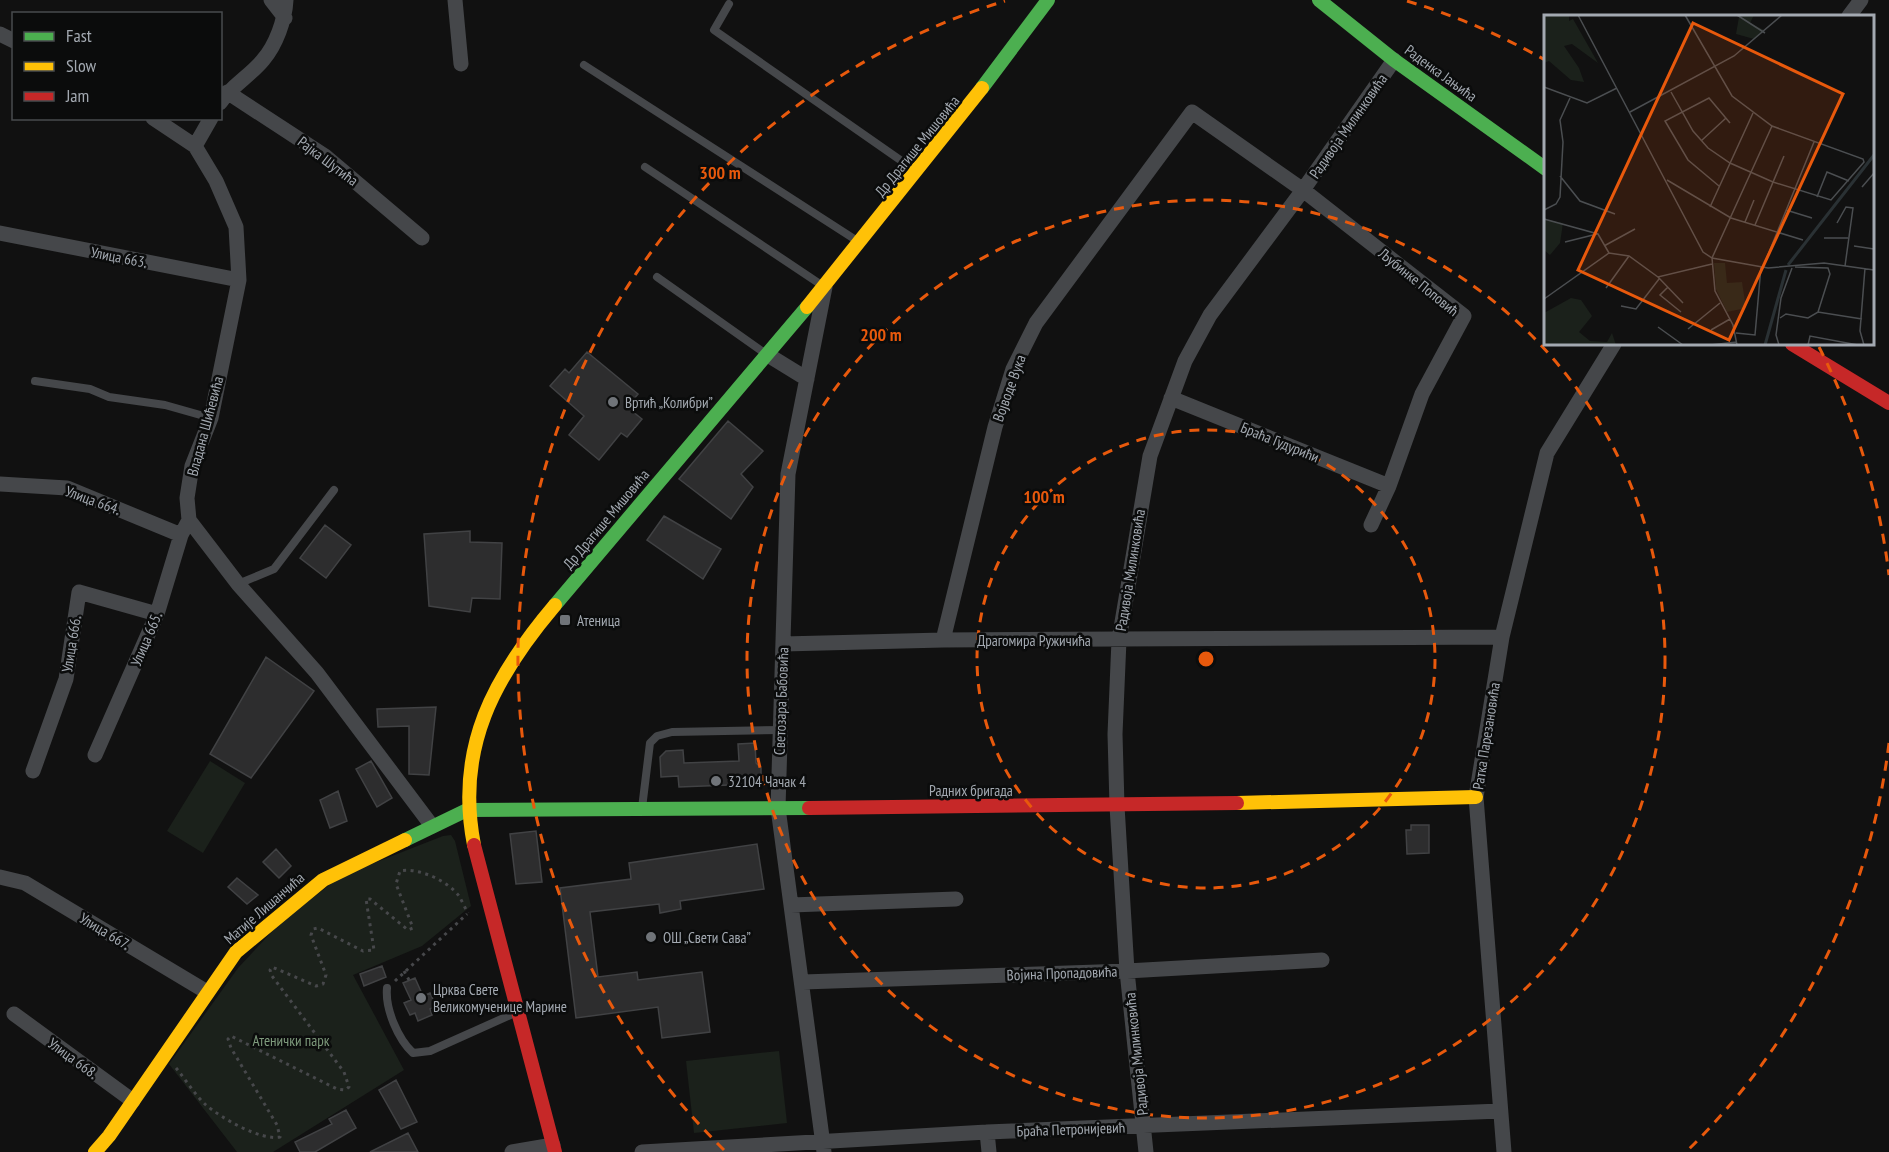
<svg xmlns="http://www.w3.org/2000/svg" width="1889" height="1152" viewBox="0 0 1889 1152" font-family="'PT Sans Narrow',sans-serif">
  <style>
    .green { fill: #1b211b }
    .building { fill: #2d2d2e; stroke: #414244; stroke-width: 1.5 }
    .lines { fill: none; stroke-linecap: round; stroke-linejoin: round }
    .path { stroke: #47484b; stroke-width: 3; stroke-dasharray: 3 4.5; stroke-linecap: butt }
    .lane { stroke: #45474a; stroke-width: 8 }
    .street { stroke: #45474a; stroke-width: 15 }
    .fast { stroke: #4caf50; stroke-width: 14 }
    .slow { stroke: #ffc107; stroke-width: 14 }
    .jam { stroke: #c62828; stroke-width: 14 }
    .ring { fill: none; stroke: #e8590c; stroke-width: 3; stroke-dasharray: 10 8 }
    .poi-dot { fill: #707479; stroke: #0b0c0c; stroke-width: 2 }
    .labels { text-anchor: middle; dominant-baseline: central; stroke-width: 5; stroke-linejoin: round; paint-order: stroke }
    .street-label { font-size: 15px; fill: #a3a9b1; stroke: #0b0c0c }
    .poi-label { font-size: 15px; fill: #a3a9b1; stroke: #0b0c0c; text-anchor: start }
    .park-label { font-size: 15px; fill: #7e9a7c; stroke: #0b0c0c }
    .inset-river { fill: none; stroke: #2a3134; stroke-width: 3 }
    .inset-road { fill: none; stroke: #4b4e51; stroke-width: 1.5 }
    .view { fill: #e8590c; fill-opacity: 0.15; stroke: #e8590c; stroke-width: 3 }
    .inset-edge { fill: none; stroke: #a3a9b1; stroke-width: 3 }
    .centre { fill: #e8590c; stroke: #0b0c0c; stroke-width: 3 }
    .ring-label { font-size: 18px; text-anchor: middle; font-weight: bold; fill: #e8590c; stroke: #0b0c0c; stroke-width: 5; stroke-linejoin: round; paint-order: stroke }
  </style>
  <rect width="100%" height="100%" fill="#111"/>
  <path class="green" d="M210 761 245 783 203 853 167 831Z
    M451 835 455 841 471 906 422 946 353 975 404 1070 273 1152H237L169 1064 238 968 280 923 341 876 443 836Z
    M779 1051 787 1123 694 1133 686 1061Z"/>
  <path class="building" d="M587 352 638 394 627 407 642 419 627 437 621 433 599 460 569 435 584 416 550 386 565 369 569 373Z
    M728 421 763 451 741 474 753 487 731 519 679 479Z
    M664 516 721 549 703 579 647 540Z
    M325 525 351 545 326 578 300 558Z
    M470 531V542L502 543 500 599 472 598 470 612 429 606 424 534Z
    M266 657 314 691 251 778 210 754Z
    M436 707 429 775 409 774V726L378 727 377 709Z
    M755 743 756 763 761 768V778L755 784 679 787 678 776 661 777 660 757 666 751 683 750 684 763 739 761 738 744Z
    M371 761 392 798 377 807 356 769Z
    M338 791 347 821 330 828 320 800Z
    M1411 825H1429V853L1407 854 1406 830H1411Z
    M536 831 542 882 516 884 510 834Z
    M757 844 764 889 680 901 681 909 660 913 659 904 590 912 598 977 637 972 638 980 702 972 710 1032 662 1038 658 1007 576 1018 560 888 631 879 629 863Z
    M276 849 291 866 279 878 263 862Z
    M237 878 258 895 247 904 228 887Z
    M382 966 386 977 364 986 360 974Z
    M415 978 423 996 430 993 436 1006 430 1009 432 1015 418 1021 415 1013 410 1015 404 1003 411 1000 403 983Z
    M396 1080 417 1122 401 1129 379 1090Z
    M346 1110 356 1128 315 1152H300L295 1142 332 1124 329 1119Z
    M408 1133 418 1152H370Z"/>
  <g class="lines">
    <path class="path" d="M404 971 409 980
      M395 981 467 914
      M176 1068C186 1080 195 1095 206 1105 221 1118 261 1141 280 1137L277 1125 231 1048 228 1039 231 1036 337 1089 345 1090 349 1087 344 1072 272 976 270 970 272 967 316 986 323 984 326 975 311 935 313 929 318 928 363 951 374 950 366 899H370L408 930 413 928 396 884 400 871C418 867 448 881 459 896 462 901 465 908 468 913"/>
    <path class="lane" d="M729 4 714 30 916 171
      M584 65 859 242
      M645 167 823 286
      M657 277 766 354
      M35 381 90 389 109 397 165 405 211 418
      M238 584 274 569 334 490
      M642 808 650 743 657 736 672 732 780 730
      M387 988C385 1009 398 1039 413 1053L430 1051 517 1012"/>
    <path class="street" d="M271 0 285 18
      M455 0 461 64
      M1849 16 1861 0
      M0 34 14 41
      M227 92 325 156 422 238
      M220 103C231 86 250 76 263 60 276 45 285 20 286 0
      M153 118 195 146 216 181 236 227 239 280 211 418 192 466 187 498 189 520 238 584 317 673 432 826
      M195 146 211 118
      M0 233 239 280
      M768 355 807 379
      M1171 398 1389 486
      M0 484 67 488 181 535
      M943 640 995 427 1013 369 1036 323 1192 112 1303 190 1464 316 1422 394 1389 486 1371 525
      M783 644 943 640 1502 637
      M95 755 157 614 181 535 189 520
      M33 771 66 679 79 592 157 614
      M0 877 25 883 207 992
      M791 905 956 899
      M803 982 1127 971 1322 960
      M14 1014 133 1101
      M987 1132 989 1152
      M512 1152 553 1145
      M642 1152 987 1132 1500 1111
      M824 1152 778 808 788 474 825 287
      M1146 1152 1127 971 1117 806 1115 734 1119 640 1150 456 1185 361 1210 315 1303 190 1394 60
      M1504 1152 1476 797 1502 637 1547 453 1614 344"/>
    <path class="fast" d="M1319 0 1394 60 1546 169
      M982 88 1048 0
      M555 605 807 307
      M405 840 467 810 809 808"/>
    <path class="slow" d="M807 307 982 88
      M1237 803 1476 797
      M474 845C455 748 494 677 555 605
      M95 1152 109 1136 236 952 323 880 405 840"/>
    <path class="jam" d="M1792 344 1889 403
      M809 808 1237 803
      M474 845 555 1152"/>
  </g>
  <g class="ring">
    <circle cx="1206" cy="659" r="229"/>
    <circle cx="1206" cy="659" r="459"/>
    <path d="M1889 743A688 688 0 0 1 1688 1150M724 1150A688 688 0 0 1 1005 1M1407 1A688 688 0 0 1 1545 60M1819 347A688 688 0 0 1 1889 575"/>
  </g>
  <g class="poi-dot">
    <circle cx="613" cy="402" r="6"/>
    <rect x="559" y="614" width="12" height="12" rx="3"/>
    <circle cx="716" cy="781" r="6"/>
    <circle cx="651" cy="937" r="6"/>
    <circle cx="421" cy="998" r="6"/>
  </g>
  <g class="labels">
    <g class="street-label">
      <text transform="translate(1441 73) rotate(36)">Раденка Јањића</text>
      <text transform="translate(1348 126) rotate(-55)">Радивоја Милинковића</text>
      <text transform="translate(917 146) rotate(-51)">Др Драгише Мишовића</text>
      <text transform="translate(328 161) rotate(37)">Рајка Шутића</text>
      <text transform="translate(119 257) rotate(11)">Улица 663.</text>
      <text transform="translate(1419 282) rotate(39)">Љубинке Поповић</text>
      <text transform="translate(1009 388) rotate(-70)">Војводе Вука</text>
      <text transform="translate(205 426) rotate(-75)">Владана Шићевића</text>
      <text transform="translate(1280 442) rotate(22)">Браћа Гудурићи</text>
      <text transform="translate(93 500) rotate(20)">Улица 664.</text>
      <text transform="translate(606 519) rotate(-50)">Др Драгише Мишовића</text>
      <text transform="translate(1130 570) rotate(-81)">Радивоја Милинковића</text>
      <text transform="translate(146 639) rotate(-67)">Улица 665.</text>
      <text x="1034" y="640">Драгомира Ружичића</text>
      <text transform="translate(71 644) rotate(-81)">Улица 666.</text>
      <text transform="translate(781 701) rotate(-88)">Светозара Бабовића</text>
      <text transform="translate(1486 736) rotate(-81)">Ратка Парезановића</text>
      <text x="971" y="790">Радних бригада</text>
      <text transform="translate(264 908) rotate(-41)">Матије Лишанчића</text>
      <text transform="translate(105 931) rotate(31)">Улица 667.</text>
      <text transform="translate(1062 973) rotate(-2)">Војина Пропадовића</text>
      <text transform="translate(1136 1054) rotate(-96)">Радивоја Милинковића</text>
      <text transform="translate(73 1058) rotate(36)">Улица 668.</text>
      <text transform="translate(1071 1129) rotate(-2)">Браћа Петронијевић</text>
    </g>
    <g class="poi-label">
      <text x="625" y="402">Вртић „Колибри”</text>
      <text x="577" y="620">Атеница</text>
      <text x="728" y="781">32104 Чачак 4</text>
      <text x="663" y="937">ОШ „Свети Сава”</text>
      <text x="433" y="989">Црква Свете<tspan x="433" dy="17">Великомученице Марине</tspan></text>
    </g>
    <g class="park-label">
      <text x="291" y="1040">Атенички парк</text>
    </g>
  </g>
  <g transform="translate(1544 15)">
    <rect width="330" height="330" fill="#111"/>
    <path d="M0 0H25V6L29 4 54 48 28 29 20 31 35 53 40 67 27 65 5 46 0 48ZM192 0H210L206 8 220 15 210 24 192 19 195 2ZM0 204 19 208 16 228 6 240 0 235ZM170 248H181L183 268 198 267 202 293 183 297 172 274ZM27 283 37 285 48 301 35 317 46 326 63 327 68 318 72 330H0V298Z" fill="#1b211b"/>
    <path class="inset-river" d="M244 250 330 140M221 330 242 255"/>
    <path class="inset-road" d="M34 0 159 237 168 243 224 253 280 248 330 255M193 0 221 18M0 72 43 88 73 73M127 77 149 116 164 133 186 148 229 167 287 185 320 147 319 144 228 111 188 81 141 0M86 97 190 41 238 0M157 126 182 103M16 161 36 186 71 199M123 165 187 203 259 225M175 171 144 145 121 106 165 83 186 108M318 172 330 158M273 182 283 157 305 166M166 192 209 98M0 195 12 189 16 182 19 127 16 105 26 83M242 195 268 203M0 204 54 219 65 238M201 207 210 185M293 208 302 192 309 193 301 251M211 210 240 141M280 223H304M21 227 53 219M60 231 91 214M310 231 330 234M219 252 270 127M251 252 284 253 286 259 274 297M114 262 139 288M124 272 116 280 137 297M62 273 85 241M0 284 65 238 85 241 114 262 168 249M77 291 92 294 115 264M236 303 242 299 264 303 274 297 318 304M114 312 139 330M144 314 176 288M167 315 186 304M192 318 211 320 217 252M166 330 193 327M193 330 189 310 171 276 168 243 228 111M235 330 232 320 237 283 248 253M264 330 266 321 314 330M320 330 316 316 321 253"/>
    <path class="view" d="M149 8 299 79 185 325 34 255Z"/>
    <rect width="330" height="330" class="inset-edge"/>
  </g>
  <circle cx="1206" cy="659" r="9" class="centre"/>
  <g class="ring-label">
    <text x="720" y="179">300 m</text>
    <text x="881" y="341">200 m</text>
    <text x="1044" y="503">100 m</text>
  </g>
  <rect x="12" y="12" width="210" height="108" fill="#0b0c0c" stroke="#484b4e" stroke-width="1.5"/>
  <rect x="24" y="32" width="30" height="9" fill="#4caf50" stroke="#484b4e" stroke-width="1.5"/>
  <text x="66" y="42" font-size="18" fill="#a3a9b1">Fast</text>
  <rect x="24" y="62" width="30" height="9" fill="#ffc107" stroke="#484b4e" stroke-width="1.5"/>
  <text x="66" y="72" font-size="18" fill="#a3a9b1">Slow</text>
  <rect x="24" y="92" width="30" height="9" fill="#c62828" stroke="#484b4e" stroke-width="1.5"/>
  <text x="66" y="102" font-size="18" fill="#a3a9b1">Jam</text>
</svg>
